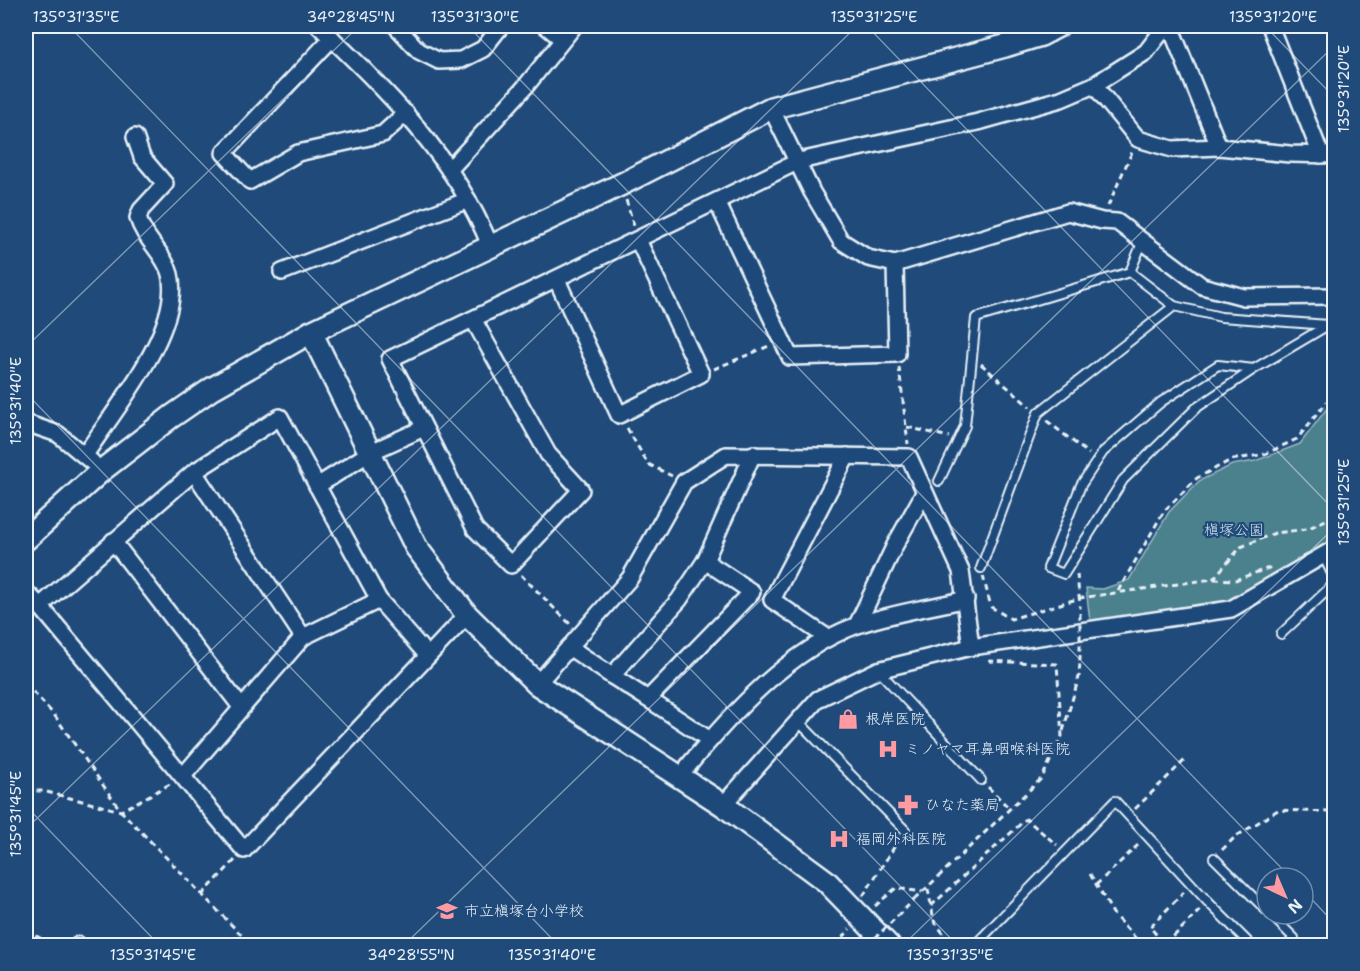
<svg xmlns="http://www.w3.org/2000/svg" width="1360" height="971" viewBox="0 0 1360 971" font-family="'Shantell Sans','Klee One',sans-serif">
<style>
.green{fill:#4b808d;stroke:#9ab8c2;stroke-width:1.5}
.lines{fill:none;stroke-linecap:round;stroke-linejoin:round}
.lane-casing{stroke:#e8f1f8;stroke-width:12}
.street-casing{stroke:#e8f1f8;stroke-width:20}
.secondary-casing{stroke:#e8f1f8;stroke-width:26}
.path{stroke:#e8f1f8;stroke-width:3;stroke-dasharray:6 4.5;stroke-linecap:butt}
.lane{stroke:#1f4a7a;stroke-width:8}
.street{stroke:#1f4a7a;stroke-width:15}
.secondary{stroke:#1f4a7a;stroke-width:21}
.path-bridge{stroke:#e8f1f8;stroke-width:3;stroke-dasharray:6 4.5;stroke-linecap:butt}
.ticks{fill:none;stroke:#e8f1f8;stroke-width:1.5;stroke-opacity:0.45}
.labels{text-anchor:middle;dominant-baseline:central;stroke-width:4.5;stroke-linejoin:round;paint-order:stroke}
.park-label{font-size:15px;fill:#d0e0e8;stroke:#1f4a7a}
.poi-label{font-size:15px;fill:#e8f1f8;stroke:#1f4a7a;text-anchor:start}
.neatline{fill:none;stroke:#e8f1f8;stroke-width:2}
.ticks-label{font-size:15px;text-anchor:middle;fill:#e8f1f8}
</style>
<rect width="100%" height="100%" fill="#1f4a7a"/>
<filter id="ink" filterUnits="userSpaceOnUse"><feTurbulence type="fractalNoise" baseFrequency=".0167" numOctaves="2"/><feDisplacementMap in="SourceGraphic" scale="12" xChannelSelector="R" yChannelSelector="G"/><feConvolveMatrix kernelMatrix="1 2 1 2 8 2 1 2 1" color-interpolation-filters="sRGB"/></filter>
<g filter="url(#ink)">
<path class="green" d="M1334 399V540C1304 561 1253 595 1218 604 1176 614 1133 618 1090 621L1086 588 1103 589 1129 580 1169 512 1199 481 1232 465 1255 461 1300 444Z"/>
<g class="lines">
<g class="lane-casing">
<g id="lane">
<polyline points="1174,306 1221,317 1328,325 1254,369 1218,365 1161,402 1103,452 1081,485 1048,568 1064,574 1123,480 1196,408 1254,369"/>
<polyline points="1334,323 1328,325 1334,338"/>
<polyline points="939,481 965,426 976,318 1130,272 1142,243"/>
<polyline points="1323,555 1334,578"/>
<polyline points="981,568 1038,413 1174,306 1130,272"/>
<polyline points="1281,634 1334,584"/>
<polyline points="878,670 981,780"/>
<polyline points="797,720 905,830"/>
<polyline points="1214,858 1267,911"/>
<polyline points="1270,914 1294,938 1287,946"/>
<polyline points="974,946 1115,801 1208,902 1252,946"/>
</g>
</g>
<g class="street-casing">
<g id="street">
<path d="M319 26C389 93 452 154 490 245"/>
<polyline points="396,26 419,51 439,61 461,60 483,49 501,26"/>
<polyline points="546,26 562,39"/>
<polyline points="1170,26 1219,147"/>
<polyline points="1270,26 1321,155"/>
<polyline points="332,38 224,153 250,181 298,153 383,134 406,113"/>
<polyline points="1094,85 1138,139 1172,149 1219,147 1290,154 1334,155"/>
<polyline points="771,108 812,192 841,241 868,258 895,264 1068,212 1102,221 1117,222 1202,286 1244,297 1334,296"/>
<polyline points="449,170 525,87 574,26"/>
<polyline points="717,202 790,357 897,354 895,264"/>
<polyline points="282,272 468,200"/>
<polyline points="557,280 619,415 701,374 638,240"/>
<polyline points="473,319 548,454 581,490 511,565 475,529 390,359 799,161 978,122 1061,99 1094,85 1146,52 1166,26"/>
<polyline points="26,423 58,434 92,462"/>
<path d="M85 455C114 410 183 329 170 274 165 254 144 239 138 218L141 210 165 184 142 157 135 137"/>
<polyline points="194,472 303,637"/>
<polyline points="317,486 371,452 424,428"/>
<polyline points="113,541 241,707"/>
<polyline points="705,561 753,454"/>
<polyline points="26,592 40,606 194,472 280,417 379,600 428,656"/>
<polyline points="40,606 244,850 467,615"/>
<polyline points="857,625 895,545 924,493"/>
<polyline points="828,638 772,600 847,456"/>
<polyline points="569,647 612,676 679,600 705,561 752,592 648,699 710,740"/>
<polyline points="612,676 648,699"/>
<polyline points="537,684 630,578 684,482 726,455 909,457 961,571 971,647"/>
<path d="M688 766C733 712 788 651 855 626 890 613 930 608 966 599"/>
<polyline points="183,776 303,637 379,600"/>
<polyline points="723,805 818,699 878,670 971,647 1231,609 1334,549"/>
<polyline points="78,945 78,946"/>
</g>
</g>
<g class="secondary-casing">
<g id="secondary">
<polyline points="311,332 416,547 467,615 537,684 723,805 826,881 889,946"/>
<polyline points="26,539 101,471 171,417 213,388 311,332 622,184 771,108 1005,46 1041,35 1058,26"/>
</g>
</g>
<g class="path">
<polyline points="626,200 634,226"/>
<polyline points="1108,206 1132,152"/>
<polyline points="981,364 1030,407"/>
<polyline points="899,367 908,444"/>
<polyline points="714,369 769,346"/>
<polyline points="1047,421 1089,454"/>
<polyline points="907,427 949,437"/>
<polyline points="627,428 648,464 672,476"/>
<polyline points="1077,574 1080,606"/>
<polyline points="521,575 571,625"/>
<polyline points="983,576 991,607 1011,619 1080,598 1213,579 1235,580 1272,567"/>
<polyline points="1213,579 1241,547 1275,533 1307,529 1334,516"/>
<polyline points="1118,591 1164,511 1197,478 1231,460 1265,454 1297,439 1334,393"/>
<polyline points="26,684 55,716 121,811 252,946"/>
<polyline points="1063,731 1079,677 1080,661"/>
<polyline points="988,787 1010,809"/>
<polyline points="26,791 43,791 121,811 170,784"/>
<polyline points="1135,809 1187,758"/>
<polyline points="1222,850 1235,837 1278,810 1330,812 1334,808"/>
<polyline points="1090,874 1114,915 1140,943"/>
<polyline points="1096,885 1138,845"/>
<polyline points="928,889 934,921 953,946"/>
<polyline points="1184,892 1150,927 1165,945 1200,910"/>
<polyline points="202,895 236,859"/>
<polyline points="863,896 900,838"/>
<polyline points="915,899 1042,778 1062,736 1057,664 989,661"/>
<polyline points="875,906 896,888 922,892"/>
<polyline points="931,906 1026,819 1057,845"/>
<polyline points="26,931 56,946"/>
<polyline points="836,946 850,929"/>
</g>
<use href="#lane" class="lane"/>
<use href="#street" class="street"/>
<use href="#secondary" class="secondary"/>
<g class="path-bridge">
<polyline points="1080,661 1080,606"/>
<polyline points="867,946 915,899"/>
</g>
</g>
</g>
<path class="ticks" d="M69 26 958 946M468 26 1291 878M867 26 1334 510M1265 26 1334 97M26 347 359 26M26 393 559 946M26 806 160 946M26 829 857 26M1303 890 1334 923M403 946 1334 46M902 946 1334 528"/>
<defs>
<g id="shop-bare" transform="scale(1.62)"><path d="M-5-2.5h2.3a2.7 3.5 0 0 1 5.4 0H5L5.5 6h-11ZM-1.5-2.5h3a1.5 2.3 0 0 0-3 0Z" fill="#ff9aa2" stroke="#1f4a7a" stroke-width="2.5" paint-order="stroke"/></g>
<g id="hospital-bare" transform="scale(1.62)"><path d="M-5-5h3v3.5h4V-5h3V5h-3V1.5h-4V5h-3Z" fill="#ff9aa2" stroke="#1f4a7a" stroke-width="2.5" paint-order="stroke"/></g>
<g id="pharmacy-bare" transform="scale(1.62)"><path d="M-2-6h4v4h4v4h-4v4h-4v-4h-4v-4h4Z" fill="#ff9aa2" stroke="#1f4a7a" stroke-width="2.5" paint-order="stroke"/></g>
<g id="school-bare" transform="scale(1.62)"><path d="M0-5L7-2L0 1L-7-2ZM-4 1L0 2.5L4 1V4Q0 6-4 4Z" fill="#ff9aa2" stroke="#1f4a7a" stroke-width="2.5" paint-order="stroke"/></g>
</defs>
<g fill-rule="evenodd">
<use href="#shop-bare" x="848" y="719"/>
<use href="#hospital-bare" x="888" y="749"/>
<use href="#pharmacy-bare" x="908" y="805"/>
<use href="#hospital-bare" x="839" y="839"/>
<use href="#school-bare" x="447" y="911"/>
</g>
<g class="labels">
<g class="park-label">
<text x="1234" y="530">槇塚公園</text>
</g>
<g class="poi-label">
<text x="865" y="719">根岸医院</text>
<text x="905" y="749">ミノヤマ耳鼻咽喉科医院</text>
<text x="925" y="805">ひなた薬局</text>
<text x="856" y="839">福岡外科医院</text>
<text x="464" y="911">市立槇塚台小学校</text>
</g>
</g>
<rect width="1360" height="971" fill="none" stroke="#1f4a7a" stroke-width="66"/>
<g transform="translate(1285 896) rotate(136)"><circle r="28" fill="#1f4a7a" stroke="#6f8dac" stroke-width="1.5"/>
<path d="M0-4.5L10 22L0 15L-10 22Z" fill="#ff9aa2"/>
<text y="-9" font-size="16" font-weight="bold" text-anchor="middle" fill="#e8f1f8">N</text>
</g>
<rect x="33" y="33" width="1294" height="905" class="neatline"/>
<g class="ticks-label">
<text x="76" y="22">135°31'35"E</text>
<text x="351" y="22">34°28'45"N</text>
<text x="475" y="22">135°31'30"E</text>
<text x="874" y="22">135°31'25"E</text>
<text x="1273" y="22">135°31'20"E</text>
<text transform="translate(1344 89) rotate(-90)" y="5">135°31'20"E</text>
<text transform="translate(16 401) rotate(-90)" y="5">135°31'40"E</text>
<text transform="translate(1344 502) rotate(-90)" y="5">135°31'25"E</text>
<text transform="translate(16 814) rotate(-90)" y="5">135°31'45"E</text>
<text x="153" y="960">135°31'45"E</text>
<text x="411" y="960">34°28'55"N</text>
<text x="552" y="960">135°31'40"E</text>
<text x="950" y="960">135°31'35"E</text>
</g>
</svg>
